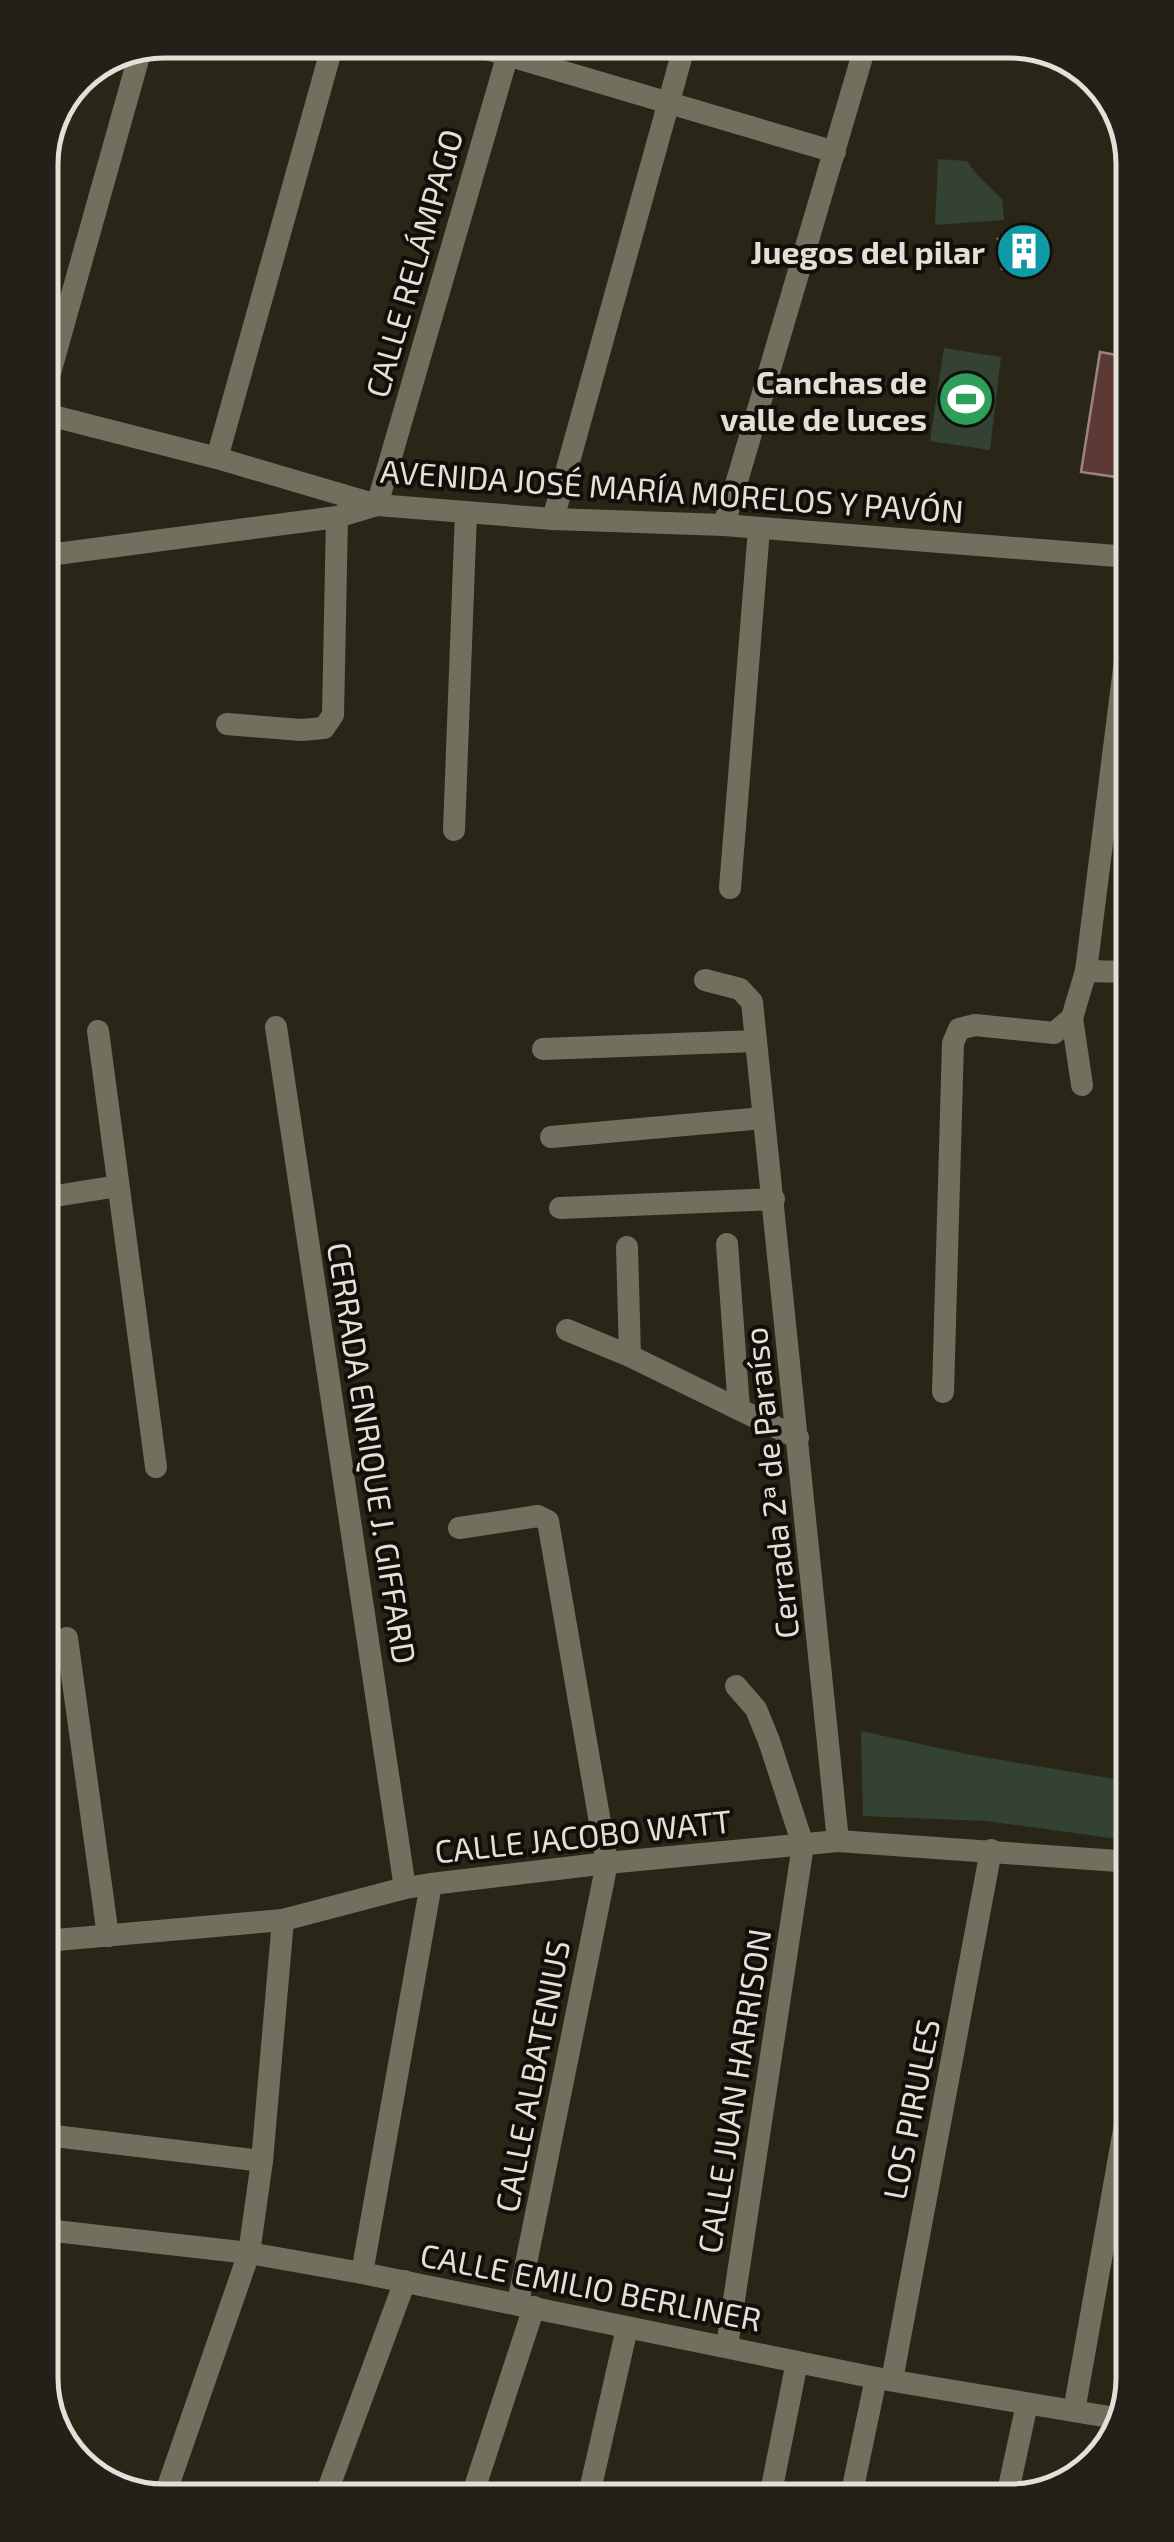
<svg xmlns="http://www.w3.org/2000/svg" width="1174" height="2542" viewBox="0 0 1174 2542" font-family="'Exo 2',sans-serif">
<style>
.green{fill:#334232}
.building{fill:#5c3935;stroke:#998482;stroke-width:2.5}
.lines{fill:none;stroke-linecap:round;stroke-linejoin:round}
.minor{stroke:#736f5e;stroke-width:22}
.labels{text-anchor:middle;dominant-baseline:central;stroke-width:8;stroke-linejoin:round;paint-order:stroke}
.poi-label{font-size:32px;font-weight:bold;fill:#e2e0d7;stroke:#110f09;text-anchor:end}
.street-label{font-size:32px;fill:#e2e0d7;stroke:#110f09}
.rim{fill:none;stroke:#e2e0d7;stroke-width:5}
</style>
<rect width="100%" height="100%" fill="#2a2617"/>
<g class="green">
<polygon points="938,159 967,161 977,175 1002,199 1004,220 935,225"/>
<polygon points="944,348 1001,357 990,450 930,441"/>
<polygon points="861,1731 966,1754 1132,1782 1132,1841 986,1821 863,1816"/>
</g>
<g class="building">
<polygon points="1048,238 1048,264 1002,269 998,239"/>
<polygon points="1100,352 1128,357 1128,444 1125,467 1118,466 1116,477 1081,472"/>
</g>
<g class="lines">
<g class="minor">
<polyline points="456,40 835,152"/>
<polyline points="41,405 141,49"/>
<polyline points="41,413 217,458 377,505 553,519 724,525 1129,557"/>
<polyline points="217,458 334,40"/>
<polyline points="377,505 512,40"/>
<polyline points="553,519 686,40"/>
<polyline points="724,525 867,40"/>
<polyline points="41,556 337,517 377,505"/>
<polyline points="227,724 301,730 324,728 333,715 337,517"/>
<polyline points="454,830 466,512"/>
<polyline points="730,888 759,529"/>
<polyline points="1086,971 1130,972"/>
<polyline points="705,980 740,989 752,1002 838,1841"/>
<polyline points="276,1027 405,1888"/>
<polyline points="98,1031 156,1467"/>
<polyline points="543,1049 756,1041"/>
<polyline points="1082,1085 1072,1018 1086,971 1129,628"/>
<polyline points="551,1137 763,1118"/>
<polyline points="43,1198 118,1186"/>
<polyline points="560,1208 774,1199"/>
<polyline points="727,1244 739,1409"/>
<polyline points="627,1247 630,1356"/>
<polyline points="567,1330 630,1356 798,1438"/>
<polyline points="943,1392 953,1043 959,1029 975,1025 1054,1033 1072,1018"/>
<polyline points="459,1528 538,1516 548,1521 607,1863 518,2303"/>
<polyline points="67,1638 108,1936"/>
<polyline points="45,1941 283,1920 405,1888 431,1884 607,1863 838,1841 1132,1862"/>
<polyline points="46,2135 262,2161"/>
<polyline points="46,2230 249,2253 362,2273 876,2378 1121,2419"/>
<polyline points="362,2273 431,1884"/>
<polyline points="727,2346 803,1845 769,1741 756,1709 736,1686"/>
<polyline points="892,2380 991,1850"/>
<polyline points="1074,2411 1133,2079"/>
<polyline points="167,2489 203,2501"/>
<polyline points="1007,2496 1027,2404"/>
<polyline points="770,2497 797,2362"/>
<polyline points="851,2497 876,2378"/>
<polyline points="471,2499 534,2307"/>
<polyline points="588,2499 627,2328"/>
<polyline points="324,2500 405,2281"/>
<polyline points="157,2502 167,2489 249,2253 262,2161 283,1920"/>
</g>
</g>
<defs>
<g id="building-disc" transform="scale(2.875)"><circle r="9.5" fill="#0f9aa8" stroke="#110f09"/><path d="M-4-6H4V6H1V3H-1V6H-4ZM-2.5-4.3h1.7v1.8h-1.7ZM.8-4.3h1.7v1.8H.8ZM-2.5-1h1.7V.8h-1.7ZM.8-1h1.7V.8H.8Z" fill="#fff"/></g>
<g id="stadium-disc" transform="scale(2.875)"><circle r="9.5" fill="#2e9e5b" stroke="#110f09"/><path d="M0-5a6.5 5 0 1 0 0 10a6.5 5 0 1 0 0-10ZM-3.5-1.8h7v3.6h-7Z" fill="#fff"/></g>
</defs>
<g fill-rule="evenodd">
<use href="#building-disc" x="1024" y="251"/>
<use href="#stadium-disc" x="966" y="399"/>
</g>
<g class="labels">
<g class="poi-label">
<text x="985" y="251">Juegos del pilar</text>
<text x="927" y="381">Canchas de<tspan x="927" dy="37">valle de luces</tspan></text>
</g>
<g class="street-label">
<text transform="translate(413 263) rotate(-74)">CALLE RELÁMPAGO</text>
<text transform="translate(672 490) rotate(4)">AVENIDA JOSÉ MARÍA MORELOS Y PAVÓN</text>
<text transform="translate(373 1453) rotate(81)">CERRADA ENRIQUE J. GIFFARD</text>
<text transform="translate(770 1483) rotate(-96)">Cerrada 2ª de Paraíso</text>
<text transform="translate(583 1835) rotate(-6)">CALLE JACOBO WATT</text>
<text transform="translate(531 2076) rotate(-79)">CALLE ALBATENIUS</text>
<text transform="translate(733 2091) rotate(-81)">CALLE JUAN HARRISON</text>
<text transform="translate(910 2109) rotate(-79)">LOS PIRULES</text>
<text transform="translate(591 2286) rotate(11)">CALLE EMILIO BERLINER</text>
</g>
</g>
<path d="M0 0H1174V2542H0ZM164 58H1010A106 106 0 0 1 1116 164V2378A106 106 0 0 1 1010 2484H164A106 106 0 0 1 58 2378V164A106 106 0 0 1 164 58Z" fill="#222019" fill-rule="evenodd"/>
<path class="rim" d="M164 58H1010A106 106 0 0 1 1116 164V2378A106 106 0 0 1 1010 2484H164A106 106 0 0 1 58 2378V164A106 106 0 0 1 164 58Z"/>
</svg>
